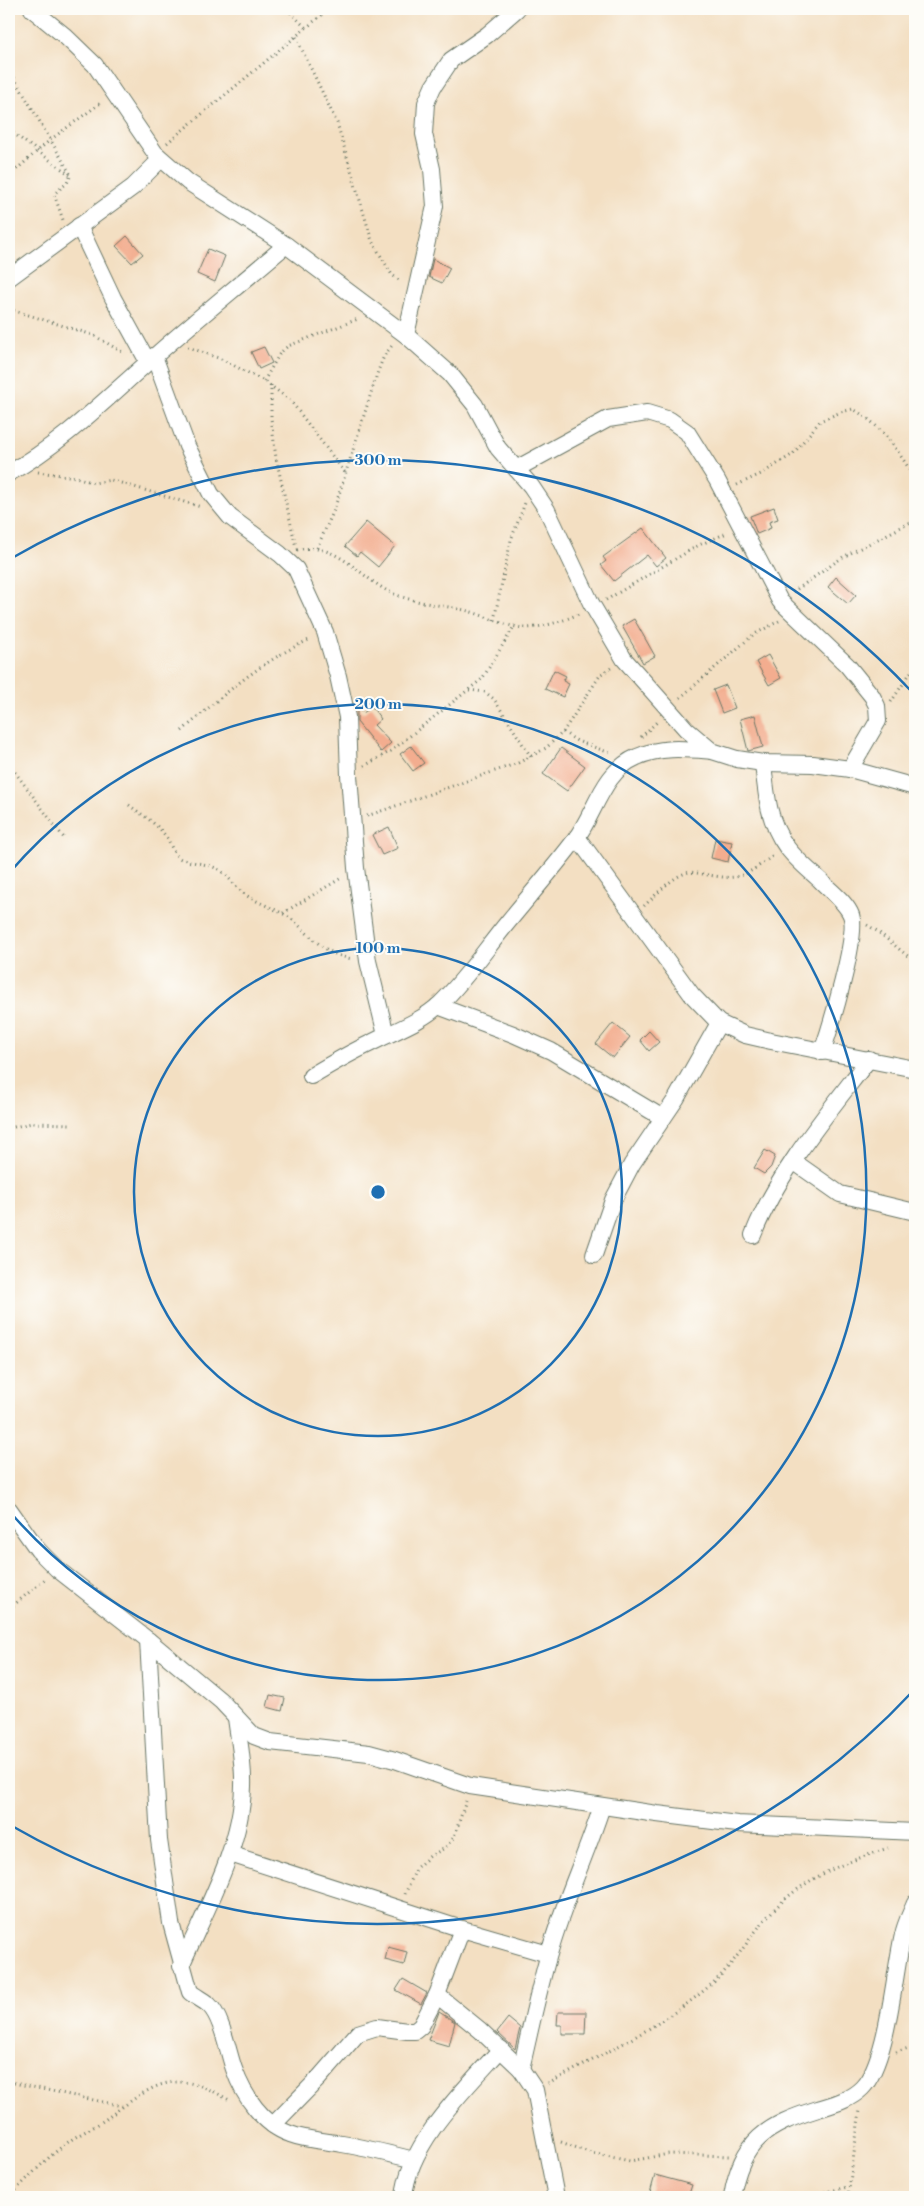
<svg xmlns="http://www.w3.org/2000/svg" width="924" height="2206" viewBox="0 0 924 2206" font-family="'Libre Bodoni',serif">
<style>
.building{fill:#f3ad8f}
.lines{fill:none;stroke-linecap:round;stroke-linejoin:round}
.minor-casing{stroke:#697666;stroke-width:18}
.path{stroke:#697666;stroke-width:3;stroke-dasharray:1 4;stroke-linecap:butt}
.minor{stroke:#fff;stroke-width:16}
.ring{fill:none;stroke:#1f6fb2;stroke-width:2.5}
.centre{fill:#1f6fb2;stroke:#fdfcf7;stroke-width:2.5}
.ring-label{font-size:15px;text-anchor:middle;font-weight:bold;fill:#1f6fb2;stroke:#fdfcf7;stroke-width:4;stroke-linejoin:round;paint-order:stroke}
</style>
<rect width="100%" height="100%" fill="#fdfcf7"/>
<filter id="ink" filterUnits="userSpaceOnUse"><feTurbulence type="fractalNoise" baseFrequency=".02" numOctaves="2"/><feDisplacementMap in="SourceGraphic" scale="10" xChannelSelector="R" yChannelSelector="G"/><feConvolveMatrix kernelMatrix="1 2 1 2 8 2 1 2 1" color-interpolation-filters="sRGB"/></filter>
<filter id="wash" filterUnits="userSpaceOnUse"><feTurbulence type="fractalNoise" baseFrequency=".0096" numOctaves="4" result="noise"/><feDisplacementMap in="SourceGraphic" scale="20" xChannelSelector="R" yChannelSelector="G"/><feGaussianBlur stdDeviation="1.12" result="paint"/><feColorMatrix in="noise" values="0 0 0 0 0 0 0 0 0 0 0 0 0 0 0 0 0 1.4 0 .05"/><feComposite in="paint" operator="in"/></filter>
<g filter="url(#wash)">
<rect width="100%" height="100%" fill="#f3dfc2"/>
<g id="blocks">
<g class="building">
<polygon points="127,236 143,254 132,263 116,246"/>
<polygon points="208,249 225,256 215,282 197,274"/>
<polygon points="433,259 450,268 442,283 429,277"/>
<polygon points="264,347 272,363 259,369 251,352"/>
<polygon points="774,507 778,519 769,522 771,528 757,534 750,516"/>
<polygon points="366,522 395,546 378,567 360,552 357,556 345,546"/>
<polygon points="643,528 666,558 656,566 647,555 614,581 601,565 606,561 603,557"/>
<polygon points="836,577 856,595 848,604 828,587"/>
<polygon points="634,619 655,656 643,663 622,626"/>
<polygon points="768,655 781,678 769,685 756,662"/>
<polygon points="554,670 566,676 563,681 569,684 563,697 545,689"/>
<polygon points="726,685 735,708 722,713 713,690"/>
<polygon points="357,706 363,713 372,707 381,719 374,725 391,743 381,752 357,722"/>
<polygon points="755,715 763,747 748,751 740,719"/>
<polygon points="411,746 424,763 413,771 400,754"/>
<polygon points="561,748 585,766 567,791 543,774"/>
<polygon points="389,827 398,848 382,855 372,835"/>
<polygon points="715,839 732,842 728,862 711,858"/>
<polygon points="613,1023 630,1037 613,1058 596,1044"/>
<polygon points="649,1031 659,1042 649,1051 640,1040"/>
<polygon points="765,1150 775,1156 771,1167 764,1174 754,1168"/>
<polygon points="270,1695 285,1698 282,1711 267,1707"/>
<polygon points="388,1947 407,1952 404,1965 385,1960"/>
<polygon points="403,1979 427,1993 421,2004 396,1990"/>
<polygon points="439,2012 455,2022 449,2046 428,2040"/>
<polygon points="558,2012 586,2012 585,2034 562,2034 562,2025 557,2025"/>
<polygon points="508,2018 520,2028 515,2049 497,2032"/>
<polygon points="655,2175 692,2185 688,2197 649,2197"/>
</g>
</g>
</g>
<g filter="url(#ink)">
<use href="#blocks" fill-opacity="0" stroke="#697666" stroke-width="1"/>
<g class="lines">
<g class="minor-casing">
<g id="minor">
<polyline points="32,9 65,36 95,65 155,153 188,182 286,245 406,335 450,374 475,405 498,448 531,486 547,510 591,603 624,659 686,729 712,751 737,759 763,763 813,764 850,769 915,787"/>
<polyline points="79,226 113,298 148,362"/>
<polyline points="9,278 133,187 161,159"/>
<polyline points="406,335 435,206 432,169 424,134 426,103 433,87 451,60 487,35 517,9"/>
<polyline points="154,356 187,446 211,494 230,517 280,554 296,569 325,632 338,676 347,717 349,775 356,868 368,961 386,1035"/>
<polyline points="516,469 608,419 647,413 670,420 687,432 717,480 780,601 847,665 872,696 877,706 878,721 850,769"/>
<path d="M9 473C61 445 110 395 155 356 198 318 243 282 286 245"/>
<path d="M763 763C766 792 768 822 786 846 795 859 809 870 821 881 830 891 846 902 851 915 859 934 830 1029 822 1052"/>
<polyline points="577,837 692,995 719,1023 745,1035 771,1041 915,1069"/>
<polyline points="438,1006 513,1034 551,1051 663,1118"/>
<path d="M311 1076C331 1064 350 1053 371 1043 394 1031 421 1022 440 1004 466 979 485 950 508 922 530 895 553 869 575 840 596 812 602 772 637 757 660 746 687 749 712 751"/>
<polyline points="793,1161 840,1194 915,1212"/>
<path d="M753 1235C779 1170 827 1114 869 1059"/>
<polyline points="594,1255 613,1200 632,1164 676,1099 719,1023"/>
<polyline points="9,1509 38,1550 57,1569 148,1640 221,1701 254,1736 270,1742 369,1753 395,1760 470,1786 657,1814 737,1824 915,1832"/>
<path d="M148 1640 159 1840 171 1923 190 1992C196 1997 203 2000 209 2005 222 2017 228 2052 234 2069 243 2095 263 2125 290 2134 306 2140 325 2141 342 2144 367 2148 390 2154 414 2160"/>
<polyline points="230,1854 462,1929 548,1954"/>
<path d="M181 1966C205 1911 242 1846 243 1786 244 1764 239 1741 236 1718"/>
<polyline points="437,1995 480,2030 521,2069 535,2090 556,2197"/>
<path d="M521 2069C530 2031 538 1991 549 1954 563 1903 586 1856 602 1806"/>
<polyline points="273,2125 318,2079 358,2033 377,2027 407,2031 415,2031 421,2026 437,1995 462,1929"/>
<path d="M404 2197C408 2143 466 2088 501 2049"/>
<path d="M732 2197C741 2140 767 2125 818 2109 834 2104 850 2100 862 2088 888 2062 894 1972 903 1935 905 1924 911 1913 915 1903"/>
</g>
</g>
<g class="path">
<polyline points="287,9 306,28"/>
<polyline points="296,37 337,123 372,241 392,275 402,282"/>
<polyline points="9,69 71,175 67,183 54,194 63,220"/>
<polyline points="9,130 70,175"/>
<polyline points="167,143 329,9"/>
<polyline points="9,176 50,140 102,102"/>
<polyline points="9,309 93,335 124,353"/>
<polyline points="188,347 221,359 264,381 290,400 346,474"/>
<polyline points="264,381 280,353 288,346 358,319"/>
<polyline points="271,385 271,418 276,458 296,547"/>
<polyline points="38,472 76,477 94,483 111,480 201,507"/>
<path d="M737 485 763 473 793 454 820 421 841 412 853 409C882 425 898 451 915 478"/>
<polyline points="317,548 334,510 378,371 384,356 394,343"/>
<path d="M297 550C338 540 361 580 394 594 416 603 441 605 464 610 483 614 507 628 526 628 545 627 563 621 581 613"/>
<polyline points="793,592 843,557 915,520"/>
<polyline points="606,600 699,545 727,533"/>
<polyline points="494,620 511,540 525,503"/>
<polyline points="469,690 485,692 494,699 531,757"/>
<polyline points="680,698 753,635 779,621"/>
<polyline points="891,702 915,666"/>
<path d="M182 731C223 695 261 661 311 639"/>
<polyline points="563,732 577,741 613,754"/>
<polyline points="641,737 658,721"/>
<polyline points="9,764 64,838"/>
<polyline points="364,766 391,751 482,679 515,625"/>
<path d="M129 805C142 815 158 824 167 838 171 844 172 852 178 857 186 864 206 861 221 871 231 879 237 890 249 897 263 905 279 910 293 920 312 937 325 955 353 959"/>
<polyline points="367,816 518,763 546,748 563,732 601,674 611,668"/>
<path d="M644 906C657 894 673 875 690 872 736 879 735 884 774 855"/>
<polyline points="283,913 343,877"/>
<polyline points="867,925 877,931 915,962"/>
<polyline points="9,1128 32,1123 70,1124"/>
<polyline points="9,1609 45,1579"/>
<polyline points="405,1894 417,1867 430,1856 445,1848 454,1837 466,1801"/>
<polyline points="896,2052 915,2046"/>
<polyline points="9,2082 122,2106"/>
<path d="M548 2084C602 2054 659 2028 707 1988 732 1968 747 1940 768 1916 802 1878 841 1864 888 1848"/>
<polyline points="561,2142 591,2153 630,2161 669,2154 729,2156"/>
<path d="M9 2197C29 2177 50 2154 74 2138 85 2131 97 2126 107 2118 128 2104 154 2080 181 2082 200 2083 215 2092 231 2101"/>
<polyline points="532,2197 542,2197"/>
<polyline points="785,2197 812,2195 848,2187"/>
<polyline points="848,2197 860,2110"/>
</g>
<use href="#minor" class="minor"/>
</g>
</g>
<g class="ring">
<circle cx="378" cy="1192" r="244"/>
<path d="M10 872A488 488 0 1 1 10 1512"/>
<path d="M913 1691A732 732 0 0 1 12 1826M12 558A732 732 0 0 1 913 693"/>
</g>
<circle cx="378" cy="1192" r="8" class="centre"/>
<g class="ring-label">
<text x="378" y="465">300 m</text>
<text x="378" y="709">200 m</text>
<text x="378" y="953">100 m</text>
</g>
<rect width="924" height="2206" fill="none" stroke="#fdfcf7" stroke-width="30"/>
</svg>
